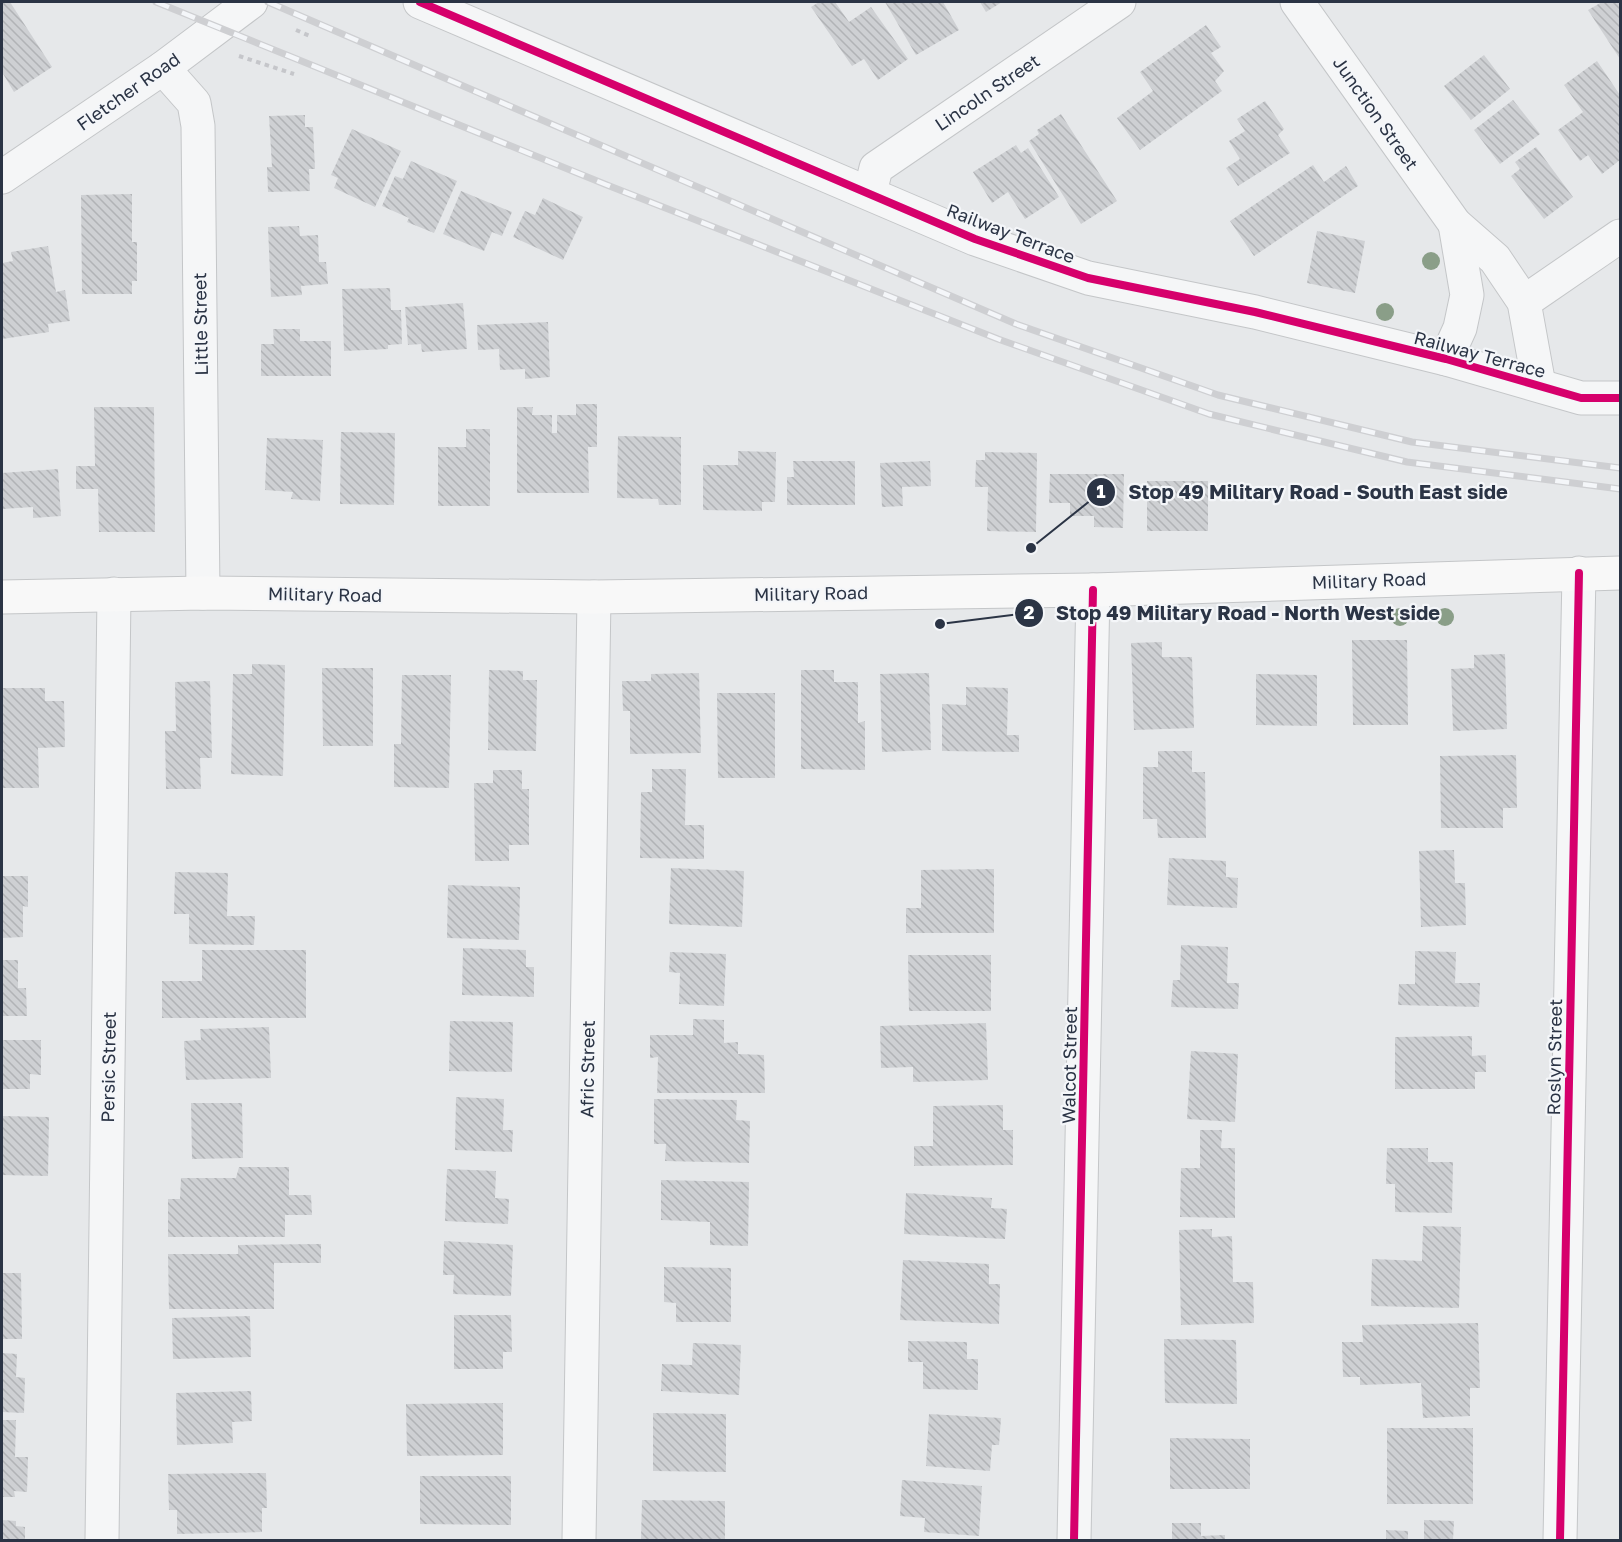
<svg xmlns="http://www.w3.org/2000/svg" width="1622" height="1542" viewBox="0 0 1622 1542" font-family="'Golos Text',sans-serif">
<style>
.building{fill:url(#building-back-hatch)}
.lines{fill:none;stroke-linecap:round;stroke-linejoin:round}
.minor-casing{stroke:#c4c6c8;stroke-width:35}
.tertiary-casing{stroke:#c4c6c8;stroke-width:35}
.secondary-casing{stroke:#c4c6c8;stroke-width:35}
.path{stroke:#c5c6ca;stroke-width:4;stroke-dasharray:4.5 4.5;stroke-linecap:butt}
.minor{stroke:#f5f6f7;stroke-width:33}
.tertiary{stroke:#f5f6f7;stroke-width:33}
.secondary{stroke:#f8f8f8;stroke-width:33}
.rail-casing{stroke:#cecfd2;stroke-width:7}
.rail{stroke:#f4f6f9;stroke-width:4.5;stroke-dasharray:14;stroke-linecap:butt}
.cycleway-casing{stroke:#f4f6f9;stroke-width:11}
.cycleway{stroke:#d6006c;stroke-width:8}
.tree{fill:#8a9e88}
.labels{text-anchor:middle;dominant-baseline:central;stroke-width:4.5;stroke-linejoin:round;paint-order:stroke}
.street-label{font-size:18px;fill:#2b3445;stroke:#f4f6f9}
.leader{fill:none;stroke:#2b3445;stroke-width:2}
.callout-dot{fill:#2b3445;stroke:#f4f6f9;stroke-width:2}
.mark-label{font-size:18px;text-anchor:middle;font-weight:bold;fill:#fff}
.callout-label{font-size:20px;text-anchor:middle;font-weight:bold;fill:#2b3445;stroke:#f4f6f9;stroke-width:4.5;stroke-linejoin:round;paint-order:stroke}
</style>
<defs>
<pattern id="building-back-hatch" width="6" height="6" patternUnits="userSpaceOnUse" patternTransform="scale(1.5)"><rect width="6" height="6" fill="#ced0d3"/><path d="M-1 5l2 2M0 0l6 6M5-1l2 2" fill="none" stroke="#b1b3b6"/></pattern>
</defs>
<rect width="100%" height="100%" fill="#e6e8ea"/>
<g class="building">
<polygon points="2,2 10,2 52,67 14,92 2,72"/>
<polygon points="819,2 835,2 849,22 871,7 908,59 878,80 864,59 852,66 811,7"/>
<polygon points="885,2 943,2 959,30 916,55"/>
<polygon points="980,2 1002,2 986,12"/>
<polygon points="1602,2 1620,2 1620,59 1588,10"/>
<polygon points="1206,25 1221,47 1211,53 1224,71 1215,81 1222,91 1140,150 1117,118 1153,91 1140,72"/>
<polygon points="1484,55 1510,89 1471,120 1444,86"/>
<polygon points="1597,61 1620,95 1620,160 1602,174 1588,155 1580,161 1558,130 1583,112 1564,85"/>
<polygon points="1513,100 1540,134 1500,164 1474,130"/>
<polygon points="1265,101 1284,129 1278,135 1290,153 1238,186 1226,168 1240,159 1229,141 1245,131 1237,119"/>
<polygon points="1061,114 1117,201 1081,224 1029,141 1039,134 1037,130"/>
<polygon points="305,115 305,127 313,127 315,169 309,169 310,191 268,192 267,167 272,167 269,116"/>
<polygon points="352,129 401,151 375,207 334,188 338,178 331,175"/>
<polygon points="1016,145 1021,153 1028,148 1059,197 1025,219 1008,192 992,203 973,172"/>
<polygon points="1536,147 1573,197 1544,219 1511,176 1520,169 1515,162"/>
<polygon points="411,161 457,181 434,233 407,222 409,218 382,206 395,176 403,179"/>
<polygon points="1313,165 1324,182 1346,166 1358,186 1254,256 1230,221"/>
<polygon points="461,191 512,212 502,236 492,232 484,251 443,234"/>
<polygon points="132,194 132,242 137,242 137,281 132,281 132,294 82,294 81,195"/>
<polygon points="543,198 583,217 563,260 513,237 525,211 535,215"/>
<polygon points="299,226 300,236 318,235 319,262 326,262 328,284 301,286 302,295 271,297 268,227"/>
<polygon points="1317,231 1365,241 1355,293 1307,283"/>
<polygon points="48,246 56,292 65,290 70,321 48,324 49,332 2,339 2,263 13,261 11,252"/>
<polygon points="390,288 391,310 401,310 402,344 388,345 388,349 344,351 342,289"/>
<polygon points="463,303 467,349 422,352 421,344 408,345 405,307"/>
<polygon points="548,322 550,377 525,379 525,369 500,370 499,349 478,350 477,325"/>
<polygon points="273,329 300,329 300,341 331,341 331,376 261,376 261,344 274,344"/>
<polygon points="576,404 597,404 597,447 588,447 589,493 517,493 517,407 533,407 532,415 552,415 552,433 557,433 557,415 576,415"/>
<polygon points="94,407 154,407 155,532 99,532 98,489 76,489 76,466 95,466"/>
<polygon points="466,429 490,429 490,506 438,506 438,447 466,447"/>
<polygon points="341,432 395,433 394,505 340,504"/>
<polygon points="618,436 681,437 681,505 659,505 658,499 617,498"/>
<polygon points="267,438 323,440 320,501 291,499 293,492 265,490"/>
<polygon points="738,451 776,452 775,502 762,502 762,511 703,510 703,465 738,465"/>
<polygon points="985,452 1037,453 1036,532 987,531 988,487 975,487 976,460 985,460"/>
<polygon points="793,461 855,461 855,505 787,505 787,477 794,477"/>
<polygon points="930,461 931,486 902,487 903,506 882,507 880,463"/>
<polygon points="58,469 61,516 33,518 33,507 2,509 2,473"/>
<polygon points="1050,474 1124,474 1123,528 1094,527 1094,516 1070,516 1070,503 1049,503"/>
<rect x="1147" y="481" width="61" height="50"/>
<polygon points="1352,640 1407,640 1408,725 1353,725"/>
<polygon points="1162,642 1162,657 1192,657 1194,728 1134,730 1131,643"/>
<polygon points="1505,654 1507,729 1453,731 1451,669 1474,668 1474,655"/>
<polygon points="252,664 285,665 283,776 231,774 233,674 252,674"/>
<polygon points="322,668 373,668 373,746 323,746"/>
<polygon points="489,670 523,671 523,680 537,680 536,751 488,750"/>
<polygon points="801,670 834,670 834,682 858,682 858,723 865,721 865,770 801,769"/>
<polygon points="699,673 701,753 630,754 630,711 623,711 622,681 651,681 651,674"/>
<polygon points="929,673 931,750 882,752 880,674"/>
<polygon points="1256,674 1317,675 1317,726 1256,725"/>
<polygon points="402,675 451,675 449,788 394,787 394,744 401,744"/>
<polygon points="210,681 212,758 200,758 201,789 166,789 165,731 176,731 175,682"/>
<polygon points="966,687 1008,688 1007,735 1019,735 1019,752 942,751 942,704 966,705"/>
<polygon points="2,688 45,688 45,701 64,701 65,747 38,748 39,788 2,788"/>
<polygon points="717,693 775,693 775,778 718,778"/>
<polygon points="1158,751 1192,751 1192,772 1205,772 1206,838 1158,838 1157,819 1143,819 1143,767 1158,767"/>
<polygon points="1516,755 1517,808 1503,808 1503,828 1441,828 1440,756"/>
<polygon points="652,769 686,769 685,825 704,825 704,859 640,858 641,792 652,792"/>
<polygon points="493,770 522,770 522,789 529,789 529,845 509,845 509,861 475,861 474,783 493,783"/>
<polygon points="1454,850 1455,883 1465,883 1466,925 1421,927 1419,851"/>
<polygon points="1169,858 1226,861 1226,877 1238,878 1237,908 1167,905"/>
<polygon points="671,868 744,871 742,927 669,924"/>
<polygon points="994,869 994,933 906,933 906,908 921,908 921,870"/>
<polygon points="175,872 228,873 227,916 255,916 254,945 189,944 189,914 174,914"/>
<polygon points="2,876 28,876 28,907 23,906 23,937 2,938"/>
<polygon points="448,885 520,887 519,940 447,938"/>
<polygon points="1181,945 1228,947 1227,983 1239,983 1238,1009 1171,1007 1173,980 1180,980"/>
<polygon points="463,948 526,950 526,967 534,967 534,997 462,995"/>
<polygon points="202,950 306,950 306,1018 162,1018 162,981 202,981"/>
<polygon points="1415,951 1456,952 1455,983 1480,983 1479,1007 1398,1005 1399,984 1415,984"/>
<polygon points="670,952 726,954 724,1006 679,1004 680,973 669,972"/>
<polygon points="908,955 991,955 991,1011 909,1011"/>
<polygon points="2,960 18,960 18,988 26,988 27,1016 2,1016"/>
<polygon points="693,1019 724,1020 724,1043 738,1042 738,1054 764,1055 765,1093 657,1093 658,1057 650,1058 650,1035 693,1035"/>
<polygon points="450,1021 513,1022 512,1072 449,1071"/>
<polygon points="986,1023 988,1080 913,1082 913,1067 881,1068 880,1026"/>
<polygon points="269,1027 271,1078 186,1080 184,1041 201,1040 200,1029"/>
<polygon points="1472,1036 1472,1056 1486,1055 1486,1072 1475,1072 1475,1089 1395,1089 1395,1037"/>
<polygon points="2,1040 41,1040 41,1075 30,1074 30,1089 2,1089"/>
<polygon points="1191,1051 1238,1054 1235,1122 1187,1119"/>
<polygon points="456,1097 504,1099 503,1130 513,1130 512,1152 455,1150"/>
<polygon points="654,1099 737,1100 736,1120 750,1121 749,1163 665,1161 666,1144 654,1144"/>
<polygon points="191,1103 242,1103 243,1158 192,1159"/>
<polygon points="1003,1105 1003,1130 1013,1130 1013,1165 914,1166 914,1146 933,1146 933,1106"/>
<polygon points="2,1116 49,1117 48,1176 2,1175"/>
<polygon points="1200,1130 1222,1130 1221,1148 1235,1148 1235,1218 1180,1217 1181,1168 1200,1168"/>
<polygon points="1387,1148 1428,1148 1428,1162 1453,1162 1452,1213 1395,1212 1395,1184 1386,1184"/>
<polygon points="239,1167 289,1167 289,1195 311,1195 312,1215 285,1215 285,1237 168,1237 168,1199 180,1199 181,1178 236,1178"/>
<polygon points="447,1169 496,1171 495,1198 509,1199 508,1224 445,1221"/>
<polygon points="661,1180 749,1182 748,1246 710,1245 710,1222 661,1220"/>
<polygon points="906,1193 992,1198 991,1208 1007,1209 1005,1239 904,1234"/>
<polygon points="1423,1226 1461,1227 1459,1308 1371,1306 1372,1259 1422,1261"/>
<polygon points="1212,1229 1212,1237 1232,1236 1233,1282 1253,1282 1254,1323 1181,1325 1179,1230"/>
<polygon points="444,1241 513,1245 511,1296 453,1294 454,1275 443,1275"/>
<polygon points="321,1244 321,1263 274,1263 274,1309 169,1309 168,1254 238,1254 238,1245"/>
<polygon points="903,1260 989,1264 989,1284 1000,1284 999,1324 900,1320"/>
<polygon points="664,1267 731,1268 731,1322 676,1322 676,1303 664,1302"/>
<polygon points="2,1273 21,1273 22,1339 2,1339"/>
<polygon points="454,1315 511,1315 512,1352 503,1352 503,1369 454,1369"/>
<polygon points="250,1316 251,1357 173,1359 172,1318"/>
<polygon points="1478,1323 1480,1388 1470,1388 1470,1416 1423,1418 1421,1383 1360,1385 1360,1377 1343,1377 1342,1342 1363,1342 1362,1325"/>
<polygon points="1164,1339 1236,1340 1237,1404 1165,1403"/>
<polygon points="908,1341 967,1342 967,1359 978,1359 978,1390 923,1389 923,1362 908,1362"/>
<polygon points="693,1343 741,1345 739,1395 661,1391 662,1364 692,1365"/>
<polygon points="2,1353 17,1354 16,1377 25,1378 24,1413 2,1412"/>
<polygon points="251,1391 252,1421 232,1422 233,1443 177,1445 176,1393"/>
<polygon points="503,1403 503,1455 407,1456 406,1404"/>
<polygon points="653,1413 726,1414 726,1472 653,1471"/>
<polygon points="929,1414 1001,1418 999,1445 992,1445 990,1471 926,1466"/>
<polygon points="2,1420 16,1420 15,1457 28,1457 27,1492 14,1491 15,1497 2,1497"/>
<rect x="1387" y="1428" width="86" height="76"/>
<polygon points="1170,1438 1250,1439 1250,1489 1170,1489"/>
<polygon points="266,1473 267,1508 262,1508 262,1532 177,1534 177,1510 169,1510 168,1474"/>
<polygon points="420,1476 511,1476 511,1525 420,1524"/>
<polygon points="902,1480 982,1486 979,1536 924,1532 925,1518 900,1516"/>
<polygon points="642,1500 725,1501 725,1540 641,1540"/>
<polygon points="2,1520 16,1521 16,1526 25,1527 25,1540 2,1540"/>
<polygon points="1424,1520 1454,1521 1453,1540 1424,1540"/>
<polygon points="1172,1523 1201,1523 1201,1536 1225,1535 1225,1540 1172,1540"/>
<polygon points="1386,1530 1408,1531 1408,1540 1386,1540"/>
</g>
<g class="lines">
<g class="minor-casing">
<g id="minor">
<polyline points="420,2 975,239 1088,278 1255,312 1446,359 1581,398 1620,398"/>
<polyline points="1297,2 1455,224 1495,259 1524,302 1539,385"/>
<polyline points="163,68 194,103 198,126 203,593"/>
<polyline points="870,193 876,168 1119,2"/>
<polyline points="1524,302 1620,236"/>
<polyline points="1446,359 1460,328 1467,295 1455,224"/>
<polyline points="102,1540 114,594"/>
<polyline points="579,1540 594,597"/>
<polyline points="1074,1540 1093,590"/>
<polyline points="1560,1540 1579,573"/>
</g>
</g>
<g class="tertiary-casing">
<polyline id="tertiary" points="2,177 163,68 251,2"/>
</g>
<g class="secondary-casing">
<polyline id="secondary" points="2,597 203,593 594,597 1093,590 1620,573"/>
</g>
<g class="path">
<polyline points="296,30 310,36"/>
<polyline points="239,56 294,74"/>
</g>
<use href="#minor" class="minor"/>
<use href="#tertiary" class="tertiary"/>
<use href="#secondary" class="secondary"/>
<g class="rail-casing">
<g id="rail">
<polyline points="156,2 607,185 998,339 1209,414 1407,462 1620,489"/>
<polyline points="268,2 1016,324 1218,395 1412,442 1620,468"/>
</g>
</g>
<use href="#rail" class="rail"/>
<g class="cycleway-casing">
<g id="cycleway">
<polyline points="420,2 975,239 1088,278 1255,312 1446,359 1581,398 1620,398"/>
<polyline points="1074,1540 1093,590"/>
<polyline points="1560,1540 1579,573"/>
</g>
</g>
<use href="#cycleway" class="cycleway"/>
</g>
<g class="tree">
<circle cx="1431" cy="261" r="9"/>
<circle cx="1385" cy="312" r="9"/>
<circle cx="1400" cy="617" r="9"/>
<circle cx="1445" cy="617" r="9"/>
</g>
<g class="labels">
<g class="street-label">
<text transform="translate(128 91) rotate(-35)">Fletcher Road</text>
<text transform="translate(987 92) rotate(-34)">Lincoln Street</text>
<text transform="translate(1376 113) rotate(55)">Junction Street</text>
<text transform="translate(1011 233) rotate(21)">Railway Terrace</text>
<text transform="translate(200 324) rotate(-91)">Little Street</text>
<text transform="translate(1480 354) rotate(15)">Railway Terrace</text>
<text transform="translate(1369 580) rotate(-2)">Military Road</text>
<text transform="translate(811 593) rotate(-1)">Military Road</text>
<text transform="translate(325 594) rotate(1)">Military Road</text>
<text transform="translate(1554 1057) rotate(-89)">Roslyn Street</text>
<text transform="translate(1069 1065) rotate(-89)">Walcot Street</text>
<text transform="translate(108 1067) rotate(-89)">Persic Street</text>
<text transform="translate(587 1069) rotate(-89)">Afric Street</text>
</g>
</g>
<path class="leader" d="M1031 548L1101 492M940 624L1029 613"/>
<g class="callout-dot">
<circle cx="1031" cy="548" r="6"/>
<circle cx="940" cy="624" r="6"/>
<circle cx="1101" cy="492" r="15"/>
<circle cx="1029" cy="613" r="15"/>
</g>
<g class="mark-label">
<text x="1101" y="498">1</text>
<text x="1029" y="619">2</text>
</g>
<g class="callout-label">
<text x="1318" y="499">Stop 49 Military Road - South East side</text>
<text x="1248" y="620">Stop 49 Military Road - North West side</text>
</g>
<rect width="1622" height="1542" fill="none" stroke="#2b3445" stroke-width="6"/>
</svg>
